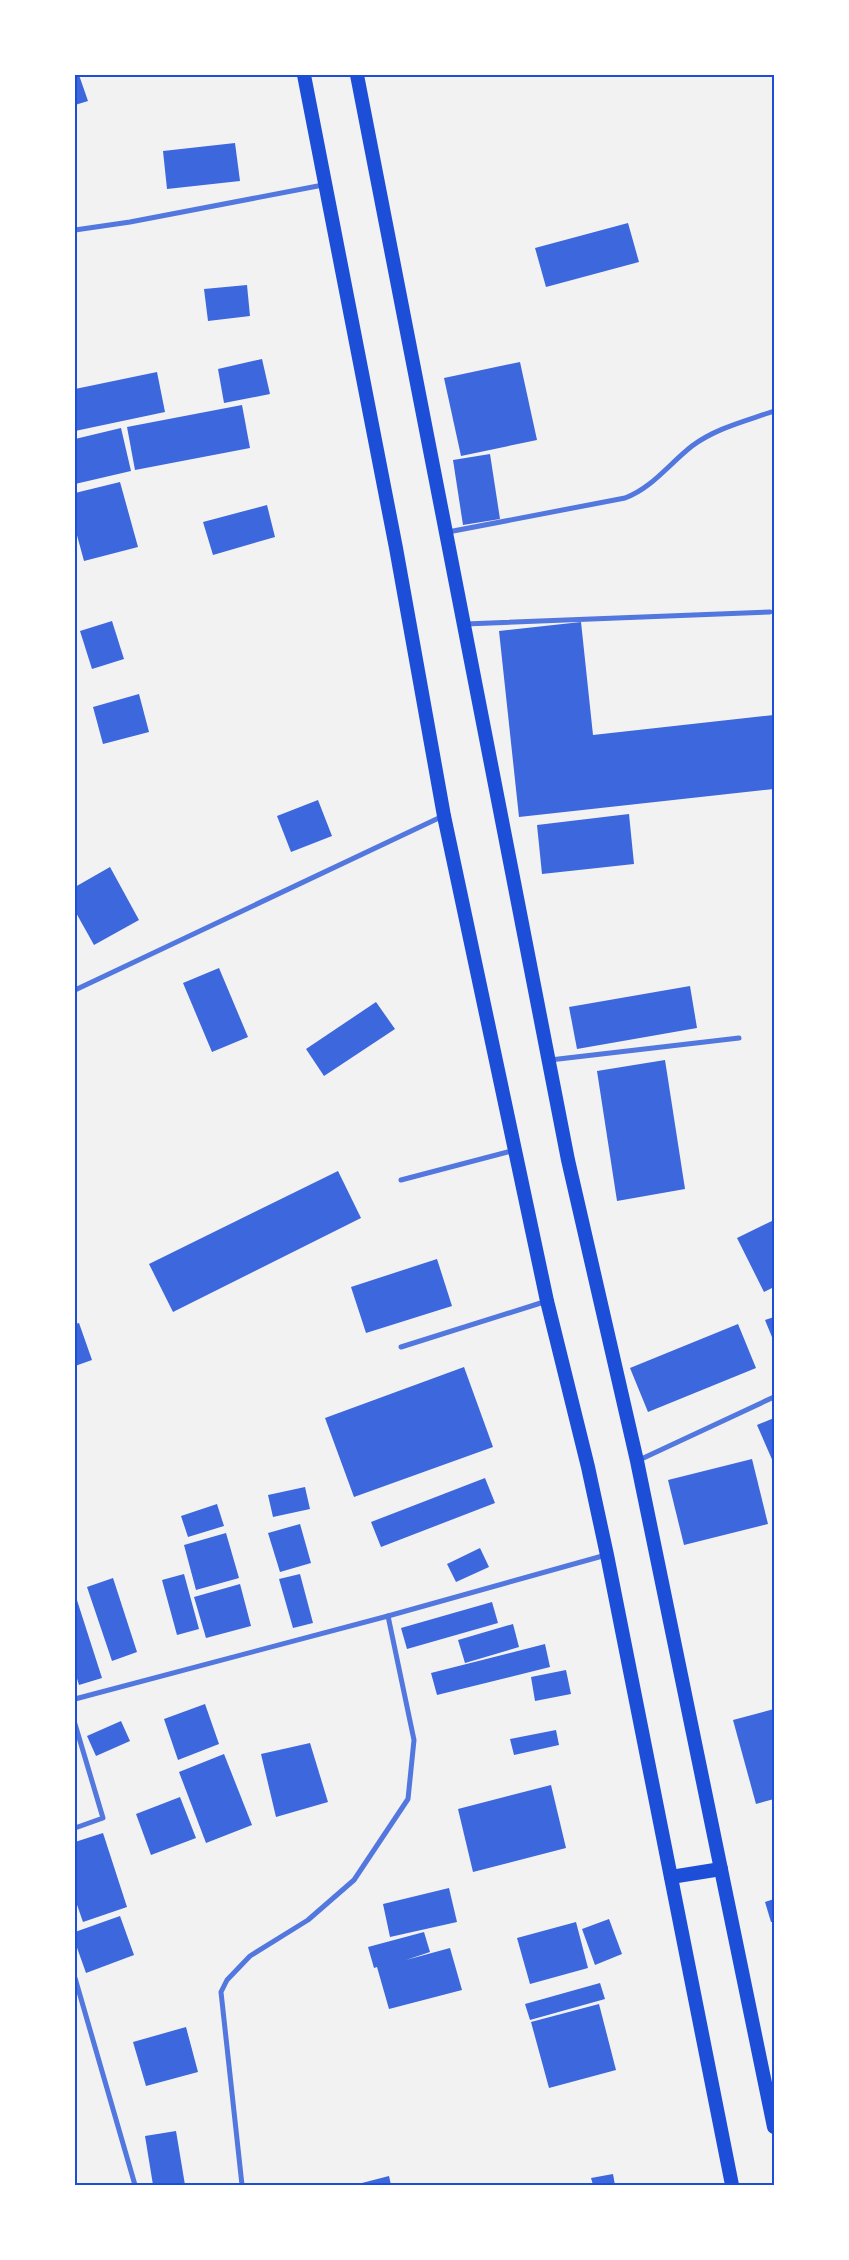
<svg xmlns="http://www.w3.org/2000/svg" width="849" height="2260" viewBox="0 0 849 2260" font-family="'Archivo Narrow',sans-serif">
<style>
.building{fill:#3d67dc}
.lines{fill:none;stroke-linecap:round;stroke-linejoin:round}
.minor{stroke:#5277de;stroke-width:5}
.trunk{stroke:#1d4ed8;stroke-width:14}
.neatline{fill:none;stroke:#1d4ed8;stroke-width:2}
</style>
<rect width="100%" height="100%" fill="#f2f2f2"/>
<g class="building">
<polygon points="75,75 79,75 88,101 75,105"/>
<polygon points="235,143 240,181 167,189 163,151"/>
<polygon points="628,223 639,262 546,287 535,248"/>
<polygon points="247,285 250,316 208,321 204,289"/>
<polygon points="262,359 270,394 224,403 218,369"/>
<polygon points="520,362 537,440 461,456 444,378"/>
<polygon points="157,372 165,412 75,431 75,389"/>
<polygon points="242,405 250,448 135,470 127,427"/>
<polygon points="121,428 131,471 75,484 75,439"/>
<polygon points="490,454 500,519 463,525 453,460"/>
<polygon points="120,482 138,547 84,561 75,528 75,493"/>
<polygon points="267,505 275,537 213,555 203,522"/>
<polygon points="112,621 124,659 92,669 80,631"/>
<polygon points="581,622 593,735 774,715 774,789 519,817 499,631"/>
<polygon points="139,694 149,732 103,744 93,707"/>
<polygon points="318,800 332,836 291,852 277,816"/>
<polygon points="629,814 634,864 542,874 537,825"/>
<polygon points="110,867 139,920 94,945 75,911 75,887"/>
<polygon points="219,968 248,1037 212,1052 183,983"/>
<polygon points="690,986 697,1028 577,1049 569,1007"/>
<polygon points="376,1002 395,1029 324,1076 306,1049"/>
<polygon points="665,1060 685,1189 617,1201 597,1071"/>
<polygon points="338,1171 361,1218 173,1312 149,1264"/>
<polygon points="774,1220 774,1287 764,1292 737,1238"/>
<polygon points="437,1259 452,1306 366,1333 351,1287"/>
<polygon points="774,1317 774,1342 765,1320"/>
<polygon points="79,1323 92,1360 75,1366 75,1324"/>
<polygon points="738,1324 756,1368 648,1412 630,1368"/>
<polygon points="464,1367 493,1447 354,1497 325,1418"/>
<polygon points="774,1418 774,1464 757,1425"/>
<polygon points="752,1459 768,1524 684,1545 668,1480"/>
<polygon points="485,1478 495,1503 381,1547 371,1522"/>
<polygon points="305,1487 310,1509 273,1517 268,1495"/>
<polygon points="217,1504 224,1526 188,1537 181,1516"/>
<polygon points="300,1524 311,1563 280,1572 268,1533"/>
<polygon points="226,1533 239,1578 196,1590 184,1545"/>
<polygon points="480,1548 489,1567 456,1582 447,1564"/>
<polygon points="184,1574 199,1629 177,1635 162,1580"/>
<polygon points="300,1574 313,1623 293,1628 279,1579"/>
<polygon points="113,1578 137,1652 112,1661 87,1587"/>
<polygon points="240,1584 251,1626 206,1638 194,1597"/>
<polygon points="75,1594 102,1678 79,1685 75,1672"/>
<polygon points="492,1602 498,1623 407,1649 401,1628"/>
<polygon points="513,1624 519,1647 465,1663 458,1640"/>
<polygon points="545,1644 550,1667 437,1695 431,1673"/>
<polygon points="566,1670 571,1694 535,1701 531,1677"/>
<polygon points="205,1704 219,1744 178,1760 164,1719"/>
<polygon points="774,1709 774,1799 756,1804 733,1720"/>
<polygon points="121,1721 130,1741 96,1756 87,1736"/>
<polygon points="556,1730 559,1745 514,1755 510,1739"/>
<polygon points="310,1743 328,1802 276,1817 261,1754"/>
<polygon points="224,1754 252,1825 206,1843 179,1772"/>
<polygon points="551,1785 566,1848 473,1872 458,1809"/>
<polygon points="180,1797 196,1838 151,1855 136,1814"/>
<polygon points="103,1833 127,1907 83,1922 75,1899 75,1842"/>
<polygon points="449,1888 457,1922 390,1937 383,1904"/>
<polygon points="774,1899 774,1922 771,1922 765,1902"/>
<polygon points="120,1916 134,1955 86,1973 75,1942 75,1932"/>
<polygon points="609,1919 622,1954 595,1965 582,1929"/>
<polygon points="576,1922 588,1968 530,1984 517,1938"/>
<polygon points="424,1932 430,1952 406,1960 450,1948 462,1990 389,2009 377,1967 374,1968 368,1947"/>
<polygon points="600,1983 605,1999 530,2020 525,2004"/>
<polygon points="599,2004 616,2070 549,2088 531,2022"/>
<polygon points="186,2027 198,2072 146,2086 133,2042"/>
<polygon points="176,2131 185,2185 153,2185 145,2136"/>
<polygon points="613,2174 615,2185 593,2185 591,2178"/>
<polygon points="389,2176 391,2185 358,2185 358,2184"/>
</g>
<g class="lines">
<g class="minor">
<polyline points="75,230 130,222 323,185"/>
<path d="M448 532 625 498C652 488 669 464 692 446 716 428 746 421 774 411"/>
<polyline points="465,624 770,612"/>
<polyline points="75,990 443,816"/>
<polyline points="550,1060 739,1038"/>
<polyline points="401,1180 515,1150"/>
<polyline points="401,1347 547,1301"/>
<polyline points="637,1461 774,1397"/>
<polyline points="75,1699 388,1616 606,1555"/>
<polyline points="75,1724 103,1818 75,1828"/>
<polyline points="75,1978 135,2185"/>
<polyline points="242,2185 221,1992 227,1980 250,1956 308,1920 354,1880 408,1799 414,1740 388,1616"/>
</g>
<g class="trunk">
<polyline points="304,75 396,548 444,816 547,1301 588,1467 607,1555 732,2185"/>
<polyline points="357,75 568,1160 637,1461 774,2127"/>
<polyline points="671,1877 721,1869"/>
</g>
</g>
<rect width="849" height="2260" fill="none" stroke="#ffffff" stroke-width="152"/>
<rect x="76" y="76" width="697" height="2108" class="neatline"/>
</svg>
